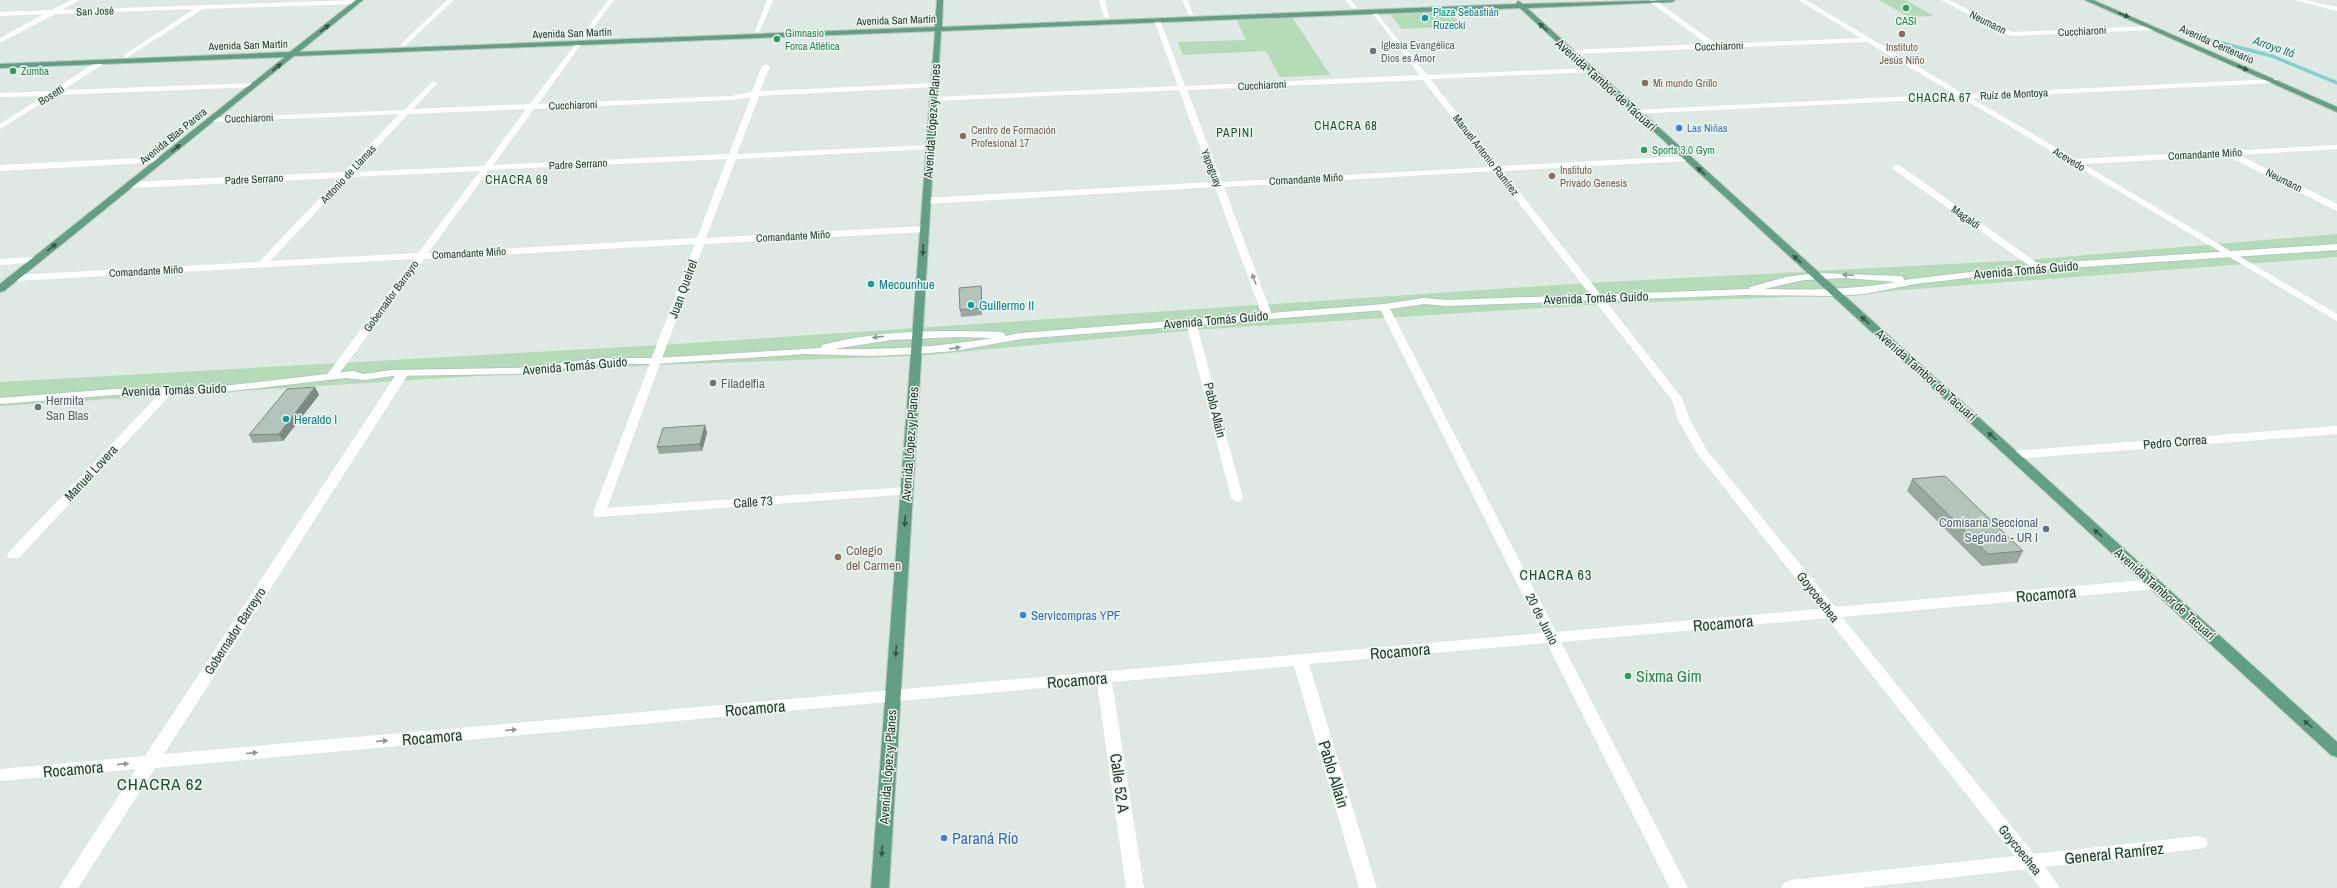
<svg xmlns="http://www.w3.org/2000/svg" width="2337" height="888" viewBox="0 0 2337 888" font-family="'Archivo Narrow',sans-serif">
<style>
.green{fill:#b5dbb9}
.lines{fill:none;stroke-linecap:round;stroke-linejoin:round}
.stream{stroke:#84d0ce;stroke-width:3.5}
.secondary-casing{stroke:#b1c9bc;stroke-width:2}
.primary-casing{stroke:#bcc4c0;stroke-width:2}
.street{fill:#fff;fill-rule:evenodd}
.secondary{fill:#fff;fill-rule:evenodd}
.primary{fill:#61a084;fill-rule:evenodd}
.wall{fill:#9aa9a0}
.shaded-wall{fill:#7d8982}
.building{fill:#b3c4ba;stroke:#7d8982}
.oneway{fill:#335847}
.oneway2{fill:#8f9c96}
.leisure-dot{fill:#2e9e5b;stroke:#eef6f0;stroke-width:1.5}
.culture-dot{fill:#0f9aa8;stroke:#eef6f0;stroke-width:1.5}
.education-dot{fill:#8d6e63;stroke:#eef6f0;stroke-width:1.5}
.worship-dot{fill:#6b7280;stroke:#eef6f0;stroke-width:1.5}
.shop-dot{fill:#3f7fe0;stroke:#eef6f0;stroke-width:1.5}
.service-dot{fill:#5c6f8a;stroke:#eef6f0;stroke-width:1.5}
.labels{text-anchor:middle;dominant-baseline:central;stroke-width:3;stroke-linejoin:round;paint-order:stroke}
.far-street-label{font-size:11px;fill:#1f392d;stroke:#eef6f0}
.far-culture-label{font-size:11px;fill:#0d838f;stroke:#eef6f0;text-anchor:start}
.far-leisure-label{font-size:11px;fill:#27864d;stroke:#eef6f0;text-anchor:start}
.far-worship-label{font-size:11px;fill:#5b616d;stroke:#eef6f0;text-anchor:start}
.far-education-label{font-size:11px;fill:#785e54;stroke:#eef6f0;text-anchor:start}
.far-shop-label{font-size:11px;fill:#366cbe;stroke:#eef6f0;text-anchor:start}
.far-water-label{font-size:12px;font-style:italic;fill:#197473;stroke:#eef6f0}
.far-neighbourhood-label{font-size:12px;letter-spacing:1px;fill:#1b4b36;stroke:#eef6f0}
.street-label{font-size:13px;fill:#1f392d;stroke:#eef6f0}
.culture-label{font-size:13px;fill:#0d838f;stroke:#eef6f0;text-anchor:start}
.worship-label{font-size:13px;fill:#5b616d;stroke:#eef6f0;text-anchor:start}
.service-label{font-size:13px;fill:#4e5e75;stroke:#eef6f0;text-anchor:end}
.education-label{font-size:13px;fill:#785e54;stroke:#eef6f0;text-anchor:start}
.shop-label{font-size:13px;fill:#366cbe;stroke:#eef6f0;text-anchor:start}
.neighbourhood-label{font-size:14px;letter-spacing:1px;fill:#1b4b36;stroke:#eef6f0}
.near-street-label{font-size:16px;fill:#1f392d;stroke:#eef6f0}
.near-leisure-label{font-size:16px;fill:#27864d;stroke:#eef6f0;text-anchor:start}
.near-shop-label{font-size:16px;fill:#366cbe;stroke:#eef6f0;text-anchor:start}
.near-neighbourhood-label{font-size:17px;letter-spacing:1px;fill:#1b4b36;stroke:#eef6f0}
</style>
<rect width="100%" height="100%" fill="#dde9e2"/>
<g class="green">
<polygon points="1878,0 1905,0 1934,16 1909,17"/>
<polygon points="1449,12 1463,26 1402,29 1390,14"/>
<polygon points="1292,17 1330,75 1280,77 1266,51 1183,55 1178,42 1246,40 1236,19"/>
<polygon points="2337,234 2337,257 1838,295 1604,304 1194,330 916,356 655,365 0,406 0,382 662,345 1587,283 2027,260"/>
</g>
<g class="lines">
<polyline class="stream" points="2202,38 2272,56 2337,83"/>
<g class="secondary-casing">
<path id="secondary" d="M2337 244V250L2037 270 1915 284 1864 294 1836 296 1745 295 1447 306 1424 304 1384 310 1021 339 954 351 916 354 872 356 805 354 656 364H601L517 374 392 376 364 380 346 378 223 392 114 395 0 404V398L114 389 223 386 353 371 364 374 392 370 517 368 601 358H656L821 348 822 345C880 330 941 330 1000 332L1004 333 1005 336 1021 333 1384 304 1424 298 1447 300 1749 289 1750 287 1786 277 1817 273 1900 276 1903 277 1904 280 2037 264ZM1845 278 1896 282C1852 290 1809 290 1764 289L1804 280ZM955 337 993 338C940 347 888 350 834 349L891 340Z"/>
</g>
<g class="primary-casing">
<g id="primary">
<polygon points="356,0 363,0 299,52 935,27 937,0 943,0 942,27 1516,4 1518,1 1523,4 1675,0 1672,2 1527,8 2337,742 2337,757 2331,755 1520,8 941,31 889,888 871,888 935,31 294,56 4,291 0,292 0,284 285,57 0,68 0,64 290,52"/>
<polygon points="2085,0 2093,0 2337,107 2337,112"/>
</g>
</g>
<g class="street">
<polygon points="71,0 79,0 62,10 358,0 361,2 358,4 203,9 126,58 124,57 124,55 194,9 55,14 0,43 0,38 44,14 0,16 0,12 52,10"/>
<polygon points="447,0 454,0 405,46 401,46 401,44"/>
<polygon points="608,0 614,0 585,39 581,39 580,38"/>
<polygon points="767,0 773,0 760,31 755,32"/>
<polygon points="1099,0 1105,0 1109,18 1104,17"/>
<polygon points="1182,0 1188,0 1193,15 1189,15"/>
<polygon points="1345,0 1351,0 1357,7 1352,8"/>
<polygon points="1650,0 1655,0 1716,44 1861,38 1798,0 1806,0 1964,94 2276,79 2277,81 2273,83 1971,98 2076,159 2337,145 2337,149 2239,155 2337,204 2337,211 2228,156 2083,164 2337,314 2337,321 1962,98 1633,114 1633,110 1636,110 1955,94 1867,42 1571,54 1568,52 1571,50 1707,44 1650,2"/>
<polygon points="1941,0 1949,0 2012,32 2153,26 2156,28 2153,30 2011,36"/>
<polygon points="2294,0 2305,0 2337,7 2337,11"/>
<path d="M1374 10 1427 75 1593 68 1594 70 1590 72 1430 79 1499 166 1689 156 1690 158 1686 161 1503 171 1682 398 1690 420 1706 449 1835 607 2155 579 2160 581 2162 584 2160 587 2155 589 1842 617 2034 854 2199 836 2205 838 2208 843 2205 848 2045 867 2060 888H2040L2026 869 1859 888H1781L1784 883 1790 880 2015 856 1827 618 1561 642 1688 888H1670L1547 643 1309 664 1377 888H1359L1294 666 1112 682 1144 888H1126L1097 683 155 768 78 888H59L136 769 0 781V769L145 756 397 373 403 370 409 373 164 754 1542 633 1379 307 1384 304 1389 307 1556 632 1820 609 1697 453 1678 420 1672 400 1494 171 1224 187 1272 315 1267 318 1262 315 1215 187 926 204 922 201 926 198 1213 182 1179 90 933 101 929 99 933 97 1178 86 1154 20 1157 18 1160 20 1185 86 1420 75 1372 13 1371 12ZM1423 80 1491 167 1222 182 1187 90Z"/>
<path d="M577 42 582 43 538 104 731 96 752 92 762 66 766 64 770 66 760 91 937 83 938 85 934 87 759 96 737 154 930 145 934 147 930 149 736 159 706 238 924 226 929 229 924 232 704 244 607 508 907 487 911 488 913 491 911 494 599 517 594 516 593 513 695 244 424 259 336 378 332 379 326 376 414 259 14 281 9 278 14 275 259 262 339 178 130 188 126 185 130 182 344 172 399 114 211 122 207 120 211 118 404 110 433 81 437 83 436 85 413 109 530 104ZM751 97 729 154 493 165 534 109 731 100ZM526 109 484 166 354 172 408 114ZM727 159 697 238 428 253 489 170ZM480 171 418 253 270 261 349 177Z"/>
<polygon points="99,60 106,62 63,90 254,83 258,85 254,87 55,95 0,129 0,124 44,96 0,97 0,93 52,91"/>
<polygon points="161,157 164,158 164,162 0,171 0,165"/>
<polygon points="1893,165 1899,165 2040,265 2040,269 2034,269 1893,169"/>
<polygon points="36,257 39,258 39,262 0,265 0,259"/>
<polygon points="1191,319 1196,322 1243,498 1241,501 1237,502 1231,498 1186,322"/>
<polygon points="168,388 174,391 172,393 19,558 9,558 7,555 9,552 164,389"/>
<polygon points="2337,426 2337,434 2013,459 2007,455 2013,451"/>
</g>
<use href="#secondary" class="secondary"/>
<use href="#primary" class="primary"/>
</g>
<g class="wall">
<polygon points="981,286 982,315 961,317 960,310"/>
<polygon points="315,387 319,395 283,441 253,443 249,435"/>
<polygon points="705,425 707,433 702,451 659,454 657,447"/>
<polygon points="1912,479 2023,551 2017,563 1982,566 1907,491"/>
</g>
<g class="shaded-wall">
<polygon points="315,387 319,395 283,441 279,434"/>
<polygon points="705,425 707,433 702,451 700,444"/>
</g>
<g class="building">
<polygon points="981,286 982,308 960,310 959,288"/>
<polygon points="315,387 279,434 249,435 287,389"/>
<polygon points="705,425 700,444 657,447 663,428"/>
<polygon points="1945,476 2023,551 1988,554 1912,479"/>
</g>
<defs><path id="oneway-solid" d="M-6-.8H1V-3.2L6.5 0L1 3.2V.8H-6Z"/></defs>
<g class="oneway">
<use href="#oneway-solid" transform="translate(2124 15) rotate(23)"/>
<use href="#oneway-solid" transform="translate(1543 27) rotate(-137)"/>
<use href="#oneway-solid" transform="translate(325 28) rotate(-39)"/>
<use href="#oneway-solid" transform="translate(277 67) rotate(-39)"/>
<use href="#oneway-solid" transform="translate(2243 68) rotate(24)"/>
<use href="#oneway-solid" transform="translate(176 148) rotate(-39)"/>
<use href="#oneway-solid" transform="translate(1701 171) rotate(-138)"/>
<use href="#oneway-solid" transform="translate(52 247) rotate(-39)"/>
<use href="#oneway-solid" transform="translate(923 250) rotate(94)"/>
<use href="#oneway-solid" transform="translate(1797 259) rotate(-138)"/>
<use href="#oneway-solid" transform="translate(1865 320) rotate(-138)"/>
<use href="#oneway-solid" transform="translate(1992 436) rotate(-138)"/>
<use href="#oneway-solid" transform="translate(905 521) rotate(94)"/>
<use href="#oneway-solid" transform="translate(2098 533) rotate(-138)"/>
<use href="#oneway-solid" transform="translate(896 651) rotate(94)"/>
<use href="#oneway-solid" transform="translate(2308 724) rotate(-138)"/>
<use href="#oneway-solid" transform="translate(882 851) rotate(94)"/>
</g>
<g class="oneway2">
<use href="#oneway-solid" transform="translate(1848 275) rotate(-177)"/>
<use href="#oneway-solid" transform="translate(1254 279) rotate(-111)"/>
<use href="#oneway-solid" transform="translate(878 337) rotate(173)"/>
<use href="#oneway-solid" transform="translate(955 348) rotate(-8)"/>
<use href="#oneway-solid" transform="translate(511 730) rotate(-5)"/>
<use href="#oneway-solid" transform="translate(382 741) rotate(-5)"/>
<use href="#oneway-solid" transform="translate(252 753) rotate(-5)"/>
<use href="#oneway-solid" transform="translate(123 764) rotate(-5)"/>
</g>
<g class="leisure-dot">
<circle cx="1906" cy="8" r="4"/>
<circle cx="777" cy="39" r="4"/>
<circle cx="13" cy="71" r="4"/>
<circle cx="1644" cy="150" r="4"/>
<circle cx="1628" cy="676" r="4"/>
</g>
<g class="culture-dot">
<circle cx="1425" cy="18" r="4"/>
<circle cx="871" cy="284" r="4"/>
<circle cx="971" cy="305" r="4"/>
<circle cx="286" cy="419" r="4"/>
</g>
<g class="education-dot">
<circle cx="1902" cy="34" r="4"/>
<circle cx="1645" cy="83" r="4"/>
<circle cx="963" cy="136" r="4"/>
<circle cx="1552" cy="176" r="4"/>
<circle cx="838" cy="557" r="4"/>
</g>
<g class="worship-dot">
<circle cx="1373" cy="51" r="4"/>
<circle cx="713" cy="383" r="4"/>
<circle cx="38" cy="407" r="4"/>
</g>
<g class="shop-dot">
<circle cx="1679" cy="128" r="4"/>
<circle cx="1023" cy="615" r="4"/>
<circle cx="944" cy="838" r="4"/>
</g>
<circle class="service-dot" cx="2046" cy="529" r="4"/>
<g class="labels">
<g class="far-street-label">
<text transform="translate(95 11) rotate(-2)">San José</text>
<text transform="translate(896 20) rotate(-2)">Avenida San Martín</text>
<text transform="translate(1988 22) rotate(27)">Neumann</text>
<text transform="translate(2082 31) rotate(-3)">Cucchiaroni</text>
<text transform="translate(572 33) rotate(-2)">Avenida San Martín</text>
<text transform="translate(2217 44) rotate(24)">Avenida Centenario</text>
<text transform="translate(248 45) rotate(-2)">Avenida San Martín</text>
<text transform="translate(1719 46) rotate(-2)">Cucchiaroni</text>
<text transform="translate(1262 85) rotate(-3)">Cucchiaroni</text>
<text transform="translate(2014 94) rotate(-3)">Ruíz de Montoya</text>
<text transform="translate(51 95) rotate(-32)">Bosetti</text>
<text transform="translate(573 105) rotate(-2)">Cucchiaroni</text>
<text transform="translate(249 118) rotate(-2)">Cucchiaroni</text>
<text transform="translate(173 136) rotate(-39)">Avenida Blas Parera</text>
<text transform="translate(2205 154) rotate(-3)">Comandante Miño</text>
<text transform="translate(1486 155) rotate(52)">Manuel Antonio Ramírez</text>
<text transform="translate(2069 159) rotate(31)">Acevedo</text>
<text transform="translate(578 164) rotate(-3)">Padre Serrano</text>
<text transform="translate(1212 168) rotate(69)">Yapeguay</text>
<text transform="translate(348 174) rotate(-47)">Antonio de Llamas</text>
<text transform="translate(254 179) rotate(-3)">Padre Serrano</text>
<text transform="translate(1306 179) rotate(-3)">Comandante Miño</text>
<text transform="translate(2284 180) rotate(27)">Neumann</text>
<text transform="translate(1966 217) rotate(35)">Magaldi</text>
<text transform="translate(793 236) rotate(-3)">Comandante Miño</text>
<text transform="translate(469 253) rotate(-3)">Comandante Miño</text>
<text transform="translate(146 271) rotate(-3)">Comandante Miño</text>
<text transform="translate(391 296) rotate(-54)">Gobernador Barreyro</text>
</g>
<g class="far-culture-label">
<text x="1433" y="12">Plaza Sebastián<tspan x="1433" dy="13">Ruzecki</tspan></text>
</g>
<g class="far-leisure-label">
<text x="1906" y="21" text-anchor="middle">CASI</text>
<text x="785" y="33">Gimnasio<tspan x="785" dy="13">Forca Atlética</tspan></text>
<text x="21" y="71">Zumba</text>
<text x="1652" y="150">Sports 3.0 Gym</text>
</g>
<g class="far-worship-label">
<text x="1381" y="45">Iglesia Evangélica<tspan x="1381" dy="13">Dios es Amor</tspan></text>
</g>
<g class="far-education-label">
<text x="1902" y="47" text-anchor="middle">Instituto<tspan x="1902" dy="13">Jesús Niño</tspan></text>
<text x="1653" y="83">Mi mundo Grillo</text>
<text x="971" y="130">Centro de Formación<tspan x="971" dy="13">Profesional 17</tspan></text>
<text x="1560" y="170">Instituto<tspan x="1560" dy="13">Privado Genesis</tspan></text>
</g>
<g class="far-shop-label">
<text x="1687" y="128">Las Niñas</text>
</g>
<g class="far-water-label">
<text transform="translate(2274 47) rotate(19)">Arroyo Itá</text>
</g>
<g class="far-neighbourhood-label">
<text x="1940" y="98">CHACRA 67</text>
<text x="1346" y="126">CHACRA 68</text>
<text x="1235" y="133">PAPINI</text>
<text x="517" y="180">CHACRA 69</text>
</g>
<g class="street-label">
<text transform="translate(1606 85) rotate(42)">Avenida Tambor de Tacuarí</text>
<text transform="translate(932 121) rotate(-86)">Avenida López y Planes</text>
<text transform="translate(2026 270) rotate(-5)">Avenida Tomás Guido</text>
<text transform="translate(683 289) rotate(-70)">Juan Queirel</text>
<text transform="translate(1596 298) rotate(-2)">Avenida Tomás Guido</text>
<text transform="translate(1216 320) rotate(-5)">Avenida Tomás Guido</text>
<text transform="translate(575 366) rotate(-5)">Avenida Tomás Guido</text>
<text transform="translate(1926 375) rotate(42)">Avenida Tambor de Tacuarí</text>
<text transform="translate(174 390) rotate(-2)">Avenida Tomás Guido</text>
<text transform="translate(1215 410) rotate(76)">Pablo Allain</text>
<text transform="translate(2175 442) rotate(-5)">Pedro Correa</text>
<text transform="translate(910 444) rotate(-86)">Avenida López y Planes</text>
<text transform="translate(91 473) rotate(-47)">Manuel Lovera</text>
<text transform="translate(753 502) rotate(-4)">Calle 73</text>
<text transform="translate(2165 594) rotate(42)">Avenida Tambor de Tacuarí</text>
<text transform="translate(1818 597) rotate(52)">Goycoechea</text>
<text transform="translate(1542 619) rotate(63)">20 de Junio</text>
<text transform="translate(235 631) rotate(-57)">Gobernador Barreyro</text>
<text transform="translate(888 767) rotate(-86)">Avenida López y Planes</text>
<text transform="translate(2020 850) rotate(51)">Goycoechea</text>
</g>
<g class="culture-label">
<text x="879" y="284">Mecounhue</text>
<text x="979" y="305">Guillermo II</text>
<text x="294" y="419">Heraldo I</text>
</g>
<g class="worship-label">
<text x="721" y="383">Filadelfia</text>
<text x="46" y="400">Hermita<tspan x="46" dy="15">San Blas</tspan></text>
</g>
<g class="service-label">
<text x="2038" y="522">Comisaría Seccional<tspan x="2038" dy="15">Segunda - UR I</tspan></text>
</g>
<g class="education-label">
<text x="846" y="550">Colegio<tspan x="846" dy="15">del Carmen</tspan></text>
</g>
<g class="shop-label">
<text x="1031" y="615">Servicompras YPF</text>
</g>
<g class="neighbourhood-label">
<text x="1556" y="575">CHACRA 63</text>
</g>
<g class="near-street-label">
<text transform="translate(2046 594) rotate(-5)">Rocamora</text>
<text transform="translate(1723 623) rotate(-5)">Rocamora</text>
<text transform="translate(1400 651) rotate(-5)">Rocamora</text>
<text transform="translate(1077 680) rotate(-5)">Rocamora</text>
<text transform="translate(755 708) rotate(-5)">Rocamora</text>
<text transform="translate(432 737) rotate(-5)">Rocamora</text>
<text transform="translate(73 769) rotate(-5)">Rocamora</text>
<text transform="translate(1334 774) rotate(73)">Pablo Allain</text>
<text transform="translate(1120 783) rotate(82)">Calle 52 A</text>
<text transform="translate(2114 853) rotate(-6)">General Ramírez</text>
</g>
<g class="near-leisure-label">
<text x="1636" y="676">Sixma Gim</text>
</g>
<g class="near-shop-label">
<text x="952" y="838">Paraná Río</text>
</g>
<g class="near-neighbourhood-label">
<text x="160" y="783">CHACRA 62</text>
</g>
</g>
</svg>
